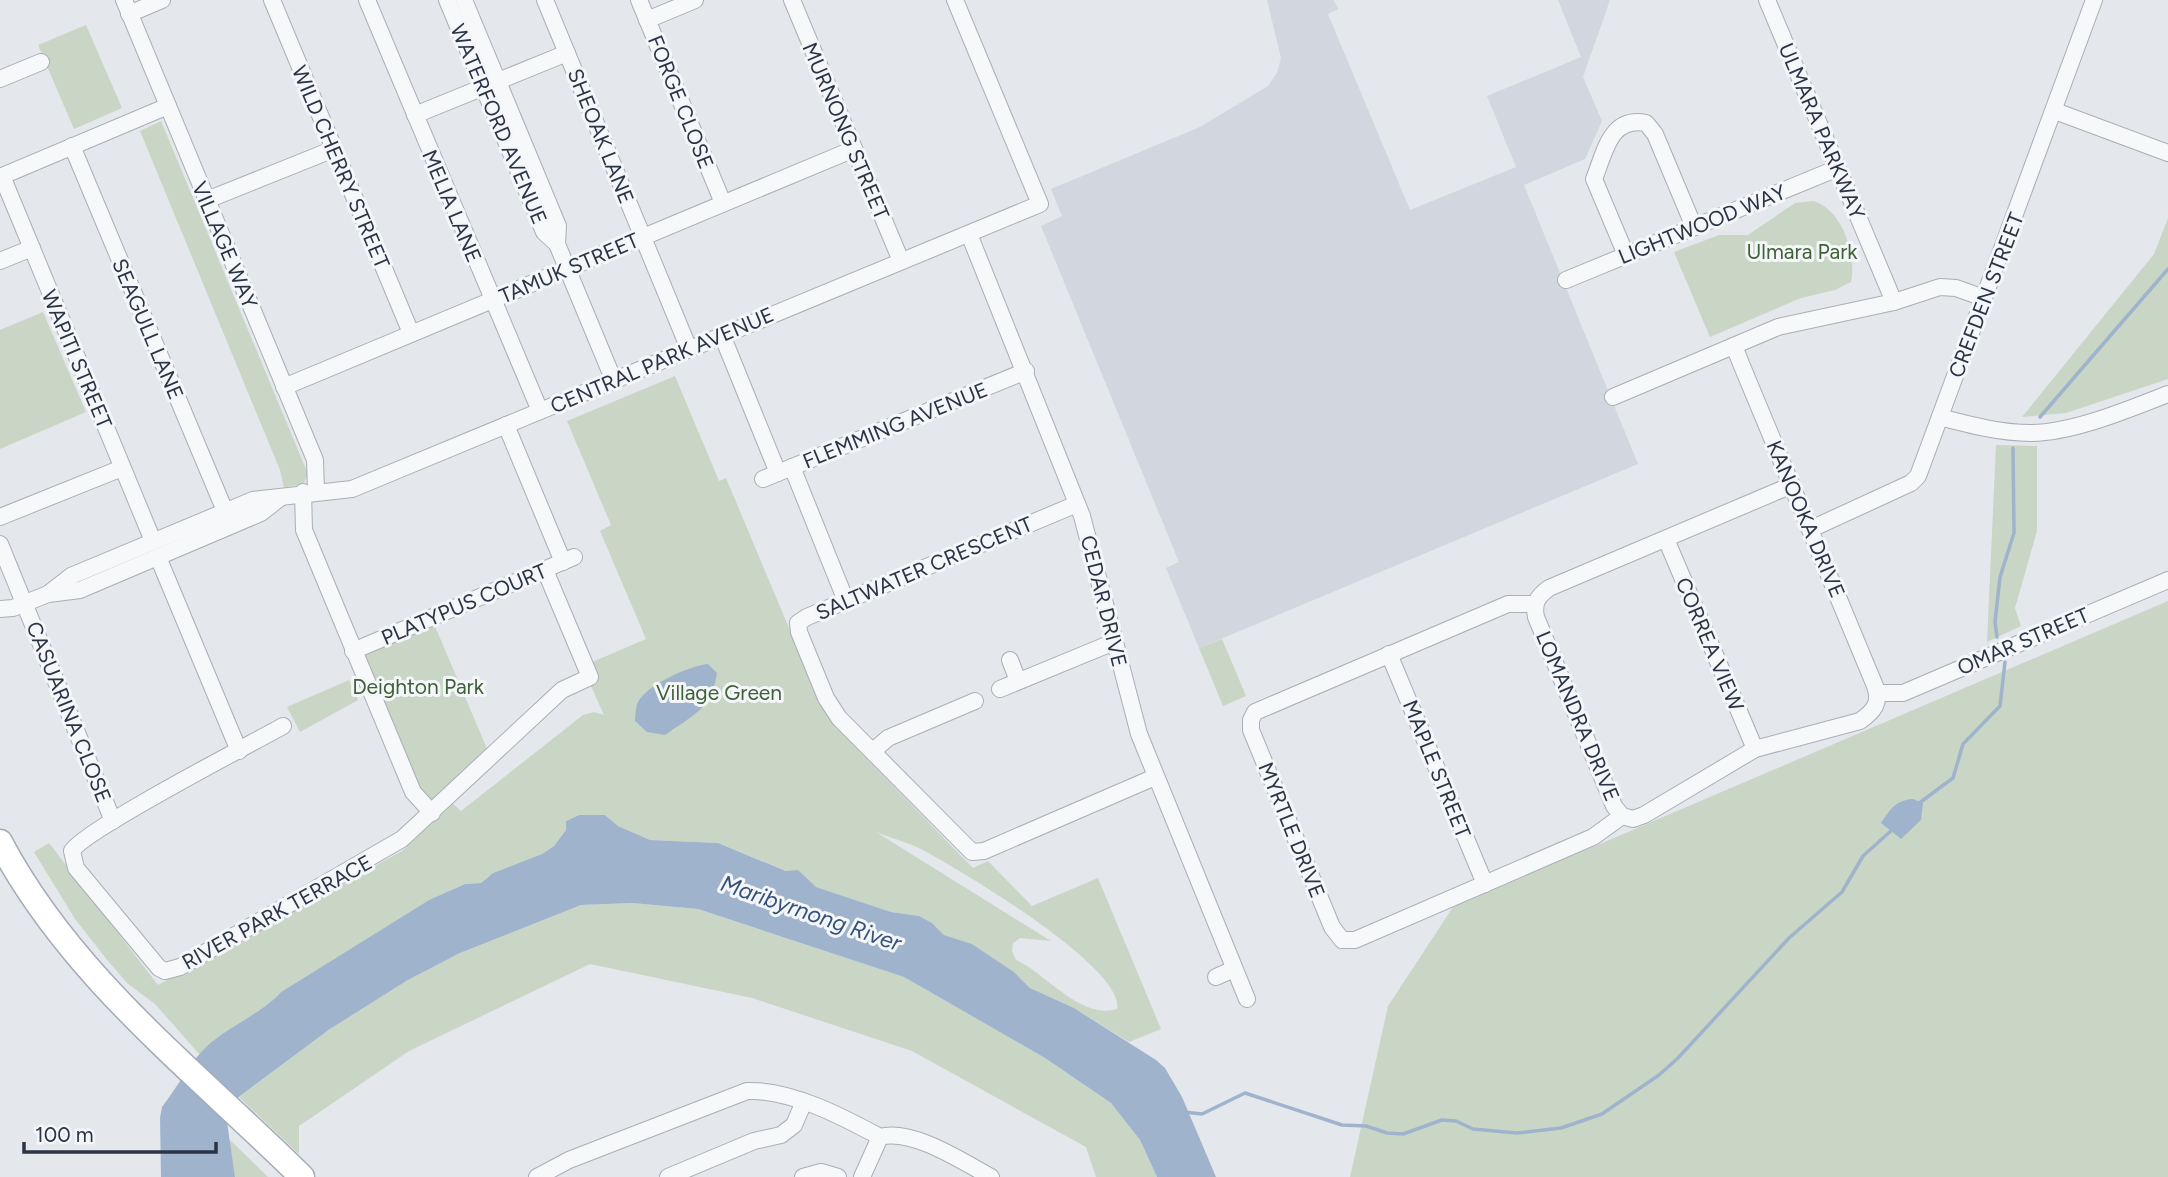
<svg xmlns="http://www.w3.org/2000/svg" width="2168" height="1177" viewBox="0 0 2168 1177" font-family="Figtree,sans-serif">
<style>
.built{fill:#d2d6de}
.green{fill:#c9d6c5;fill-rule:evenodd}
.water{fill:#9fb4cc}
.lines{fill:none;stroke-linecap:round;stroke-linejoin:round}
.stream{stroke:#9fb4cc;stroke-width:3.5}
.minor-casing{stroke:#a9aeb7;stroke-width:18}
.primary-casing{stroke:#a3abb8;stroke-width:27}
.minor{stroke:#f7f8fa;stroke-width:16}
.primary{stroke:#fff;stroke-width:24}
.labels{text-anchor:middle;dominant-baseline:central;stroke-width:6;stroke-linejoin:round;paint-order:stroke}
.street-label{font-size:21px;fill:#2b3445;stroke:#f4f6f9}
.park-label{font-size:21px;fill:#3f6138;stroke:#f4f6f9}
.water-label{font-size:23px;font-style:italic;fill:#34527a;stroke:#f4f6f9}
</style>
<rect width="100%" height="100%" fill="#e4e7ec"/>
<polygon class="built" points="1267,0 1334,0 1338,9 1328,14 1410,210 1516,167 1487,96 1581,57 1558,0 1610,0 1583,77 1602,121 1585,159 1524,185 1638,464 1199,648 1166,568 1179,562 1041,226 1062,216 1051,189 1200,127 1268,86 1277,73 1281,58"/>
<g class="green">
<polygon points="86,25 122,108 74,129 38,45"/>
<polygon points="161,121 308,474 304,483 284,488 280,470 140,131"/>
<path d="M1813 201C1842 209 1857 254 1851 282L1835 290 1801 298 1710 337 1674 252 1719 235H1748L1795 203Z"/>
<polygon points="2168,218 2168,379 2066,413 2022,417 2154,254"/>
<polygon points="43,312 86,412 0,449 0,330"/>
<path d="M675 376 719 481 726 478 820 702 831 722 973 868 988 861 1032 906 1098 878 1161 1029 1129 1042 1074 1008 1030 988 1014 972 972 944 944 935 932 923 919 916 891 912 816 887 802 877 718 843 650 840 618 826 605 815H579L566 821V830L554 846 542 854 493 873 481 883 465 884 429 900 281 992C259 1018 221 1026 200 1055L155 1004 128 984 108 961 75 919 34 852 49 843 158 985 402 851 453 804 461 811 583 715 594 712 604 715 590 684 598 681 590 663 646 639 600 531 611 525 567 421ZM876 832C891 838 907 842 921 849 957 868 1126 968 1117 1009 1080 1020 1046 973 1016 960L1012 951 1013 943 1020 938 1051 941Z"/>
<polygon points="1996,445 2037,446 2037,531 2015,608 2021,626 1987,642"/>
<polygon points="2168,601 2168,1177 1350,1177 1388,1006 1453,907"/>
<polygon points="434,624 488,751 440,796 429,801 421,791 361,654"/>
<polygon points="1222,639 1246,696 1223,706 1199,648"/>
<polygon points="349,680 358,700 300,732 287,707"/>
<polygon points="632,903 698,909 904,977 1045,1058 1111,1103 1140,1140 1157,1177 1096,1177 1086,1147 912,1051 752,998 590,964 409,1051 299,1126 299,1154 239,1097 330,1029 408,980 460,953 581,905"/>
<polygon points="227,1137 268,1177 235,1177"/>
</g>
<g class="water">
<path d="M708 664 717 673C712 709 693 715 665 735L647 732 635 721C635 716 636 709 637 704 645 685 689 666 708 664Z"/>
<path d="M1913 799 1923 803 1921 820 1901 839 1881 823C1890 809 1896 800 1913 799Z"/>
<path d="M579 815H605L618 826 650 840 718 843 786 871 798 870 816 887 891 912 919 916 932 923 944 935 972 944 1014 972 1030 988 1074 1008 1156 1060 1165 1068 1182 1097 1216 1177H1157L1140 1140 1111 1103 1045 1058 904 977 698 909 632 903 581 905 460 953 408 980 330 1029 236 1099 227 1122 235 1177H161L160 1118 162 1107C177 1088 190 1062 207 1046 230 1025 263 1013 281 992L429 900 465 884 481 883 493 873 542 854 554 846 566 830V821Z"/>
</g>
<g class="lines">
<g class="stream">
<polyline points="2040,417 2168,269"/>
<polyline points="1997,637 1995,622 2000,577 2014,533 2013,448"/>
<polyline points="1918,804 1953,778 1963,744 2000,706 2005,662"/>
<polyline points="1184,1112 1202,1114 1245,1093 1342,1125 1366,1126 1387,1133 1403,1134 1442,1120 1456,1121 1473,1129 1517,1133 1561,1128 1602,1114 1659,1075 1678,1058 1789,938 1842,892 1863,856 1893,829"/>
</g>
<g class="minor-casing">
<g id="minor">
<polyline points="124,0 315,460 316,491"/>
<polyline points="272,0 411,333"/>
<polyline points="367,0 540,411"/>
<polyline points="447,0 544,232 557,244"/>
<polyline points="464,0 558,226 557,244 614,381"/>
<polyline points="545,0 689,349"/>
<polyline points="639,0 723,203"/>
<polyline points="792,0 901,261"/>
<polyline points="1767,0 1894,302"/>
<polyline points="129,14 162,0"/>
<polyline points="647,20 695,0"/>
<polyline points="0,79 41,62"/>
<polyline points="2055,111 2168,153"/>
<polyline points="415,115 567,53"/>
<polyline points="72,146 225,511"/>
<polyline points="2,176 153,541"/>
<polyline points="0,177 168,106"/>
<polyline points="207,200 334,149"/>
<polyline points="969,234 1082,516 1139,734 1247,999"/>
<path d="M1626 255 1594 179C1605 152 1610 116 1646 123L1655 134 1694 227"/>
<polyline points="0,261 32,248"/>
<polyline points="1566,280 1838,168"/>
<polyline points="722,335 778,473"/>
<path d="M1734 346 1742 366 1875 686C1881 703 1874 711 1860 721L1755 749 1644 815 1633 819 1622 816 1614 806 1536 617C1533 603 1538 596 1549 588L1792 485"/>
<polyline points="284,387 854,149"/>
<polyline points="1613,397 1778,327 1894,302 1940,287 1956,288 1984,298"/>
<path d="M1940 417C1970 425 2000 433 2031 433 2073 433 2129 409 2168 394"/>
<polyline points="506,425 563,562"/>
<polyline points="792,467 846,601"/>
<polyline points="763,479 1026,371"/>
<polyline points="303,492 304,530 413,792 432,813"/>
<polyline points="1077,504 807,617 798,623 799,632 826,698 839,718 972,852 984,851 1155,777"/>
<polyline points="0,517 122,468"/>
<polyline points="1811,529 1911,483 1918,476 2094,0"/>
<polyline points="1666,539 1755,749"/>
<polyline points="0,544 113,821"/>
<polyline points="158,557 239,751"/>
<polyline points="48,594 71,576 253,500 352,489 1040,204 955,0"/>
<polyline points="1535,604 1508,604 1255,712 1251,720 1251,730 1332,927 1342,940 1355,940 1593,837 1622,816"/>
<polyline points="0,609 13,608 48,594 80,590 261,513 280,498"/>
<polyline points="353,651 574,557"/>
<polyline points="1389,654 1485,884"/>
<polyline points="1010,660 1018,681"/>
<polyline points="1000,689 1114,642"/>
<polyline points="1877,693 1903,693 2168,580"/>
<path d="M283 726C251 744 84 830 72 851L76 868 159 968 165 971 180 967 402 839 562 690 590 677 545 570"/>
<polyline points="873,751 888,738 975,701"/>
<polyline points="1216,977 1234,969"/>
<path d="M880 1137C912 1128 963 1162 991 1177"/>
<path d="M537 1177 569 1160 747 1091C790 1089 843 1117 880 1137"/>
<polyline points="668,1177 754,1141 781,1135 794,1125 803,1104"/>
<polyline points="803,1177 821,1172 838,1177"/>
<polyline points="862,1177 880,1137"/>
</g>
</g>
<g class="primary-casing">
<path id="primary" d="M0 842C72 978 194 1070 302 1177"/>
</g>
<use href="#minor" class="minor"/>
<use href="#primary" class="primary"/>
</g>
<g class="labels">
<g class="street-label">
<text transform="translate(681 102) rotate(68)">FORGE CLOSE</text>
<text transform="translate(499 124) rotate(67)">WATERFORD AVENUE</text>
<text transform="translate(846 131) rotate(67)">MURNONG STREET</text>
<text transform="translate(1822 131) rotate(67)">ULMARA PARKWAY</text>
<text transform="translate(601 136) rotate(68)">SHEOAK LANE</text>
<text transform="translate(341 167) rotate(67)">WILD CHERRY STREET</text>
<text transform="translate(452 206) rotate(67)">MELIA LANE</text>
<text transform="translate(1702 224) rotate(-22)">LIGHTWOOD WAY</text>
<text transform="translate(225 245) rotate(67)">VILLAGE WAY</text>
<text transform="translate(569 268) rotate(-23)">TAMUK STREET</text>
<text transform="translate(1986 295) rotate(-69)">CREFDEN STREET</text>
<text transform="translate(148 329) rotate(67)">SEAGULL LANE</text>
<text transform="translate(77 359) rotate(67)">WAPITI STREET</text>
<text transform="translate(662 360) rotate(-23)">CENTRAL PARK AVENUE</text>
<text transform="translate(895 425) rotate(-22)">FLEMMING AVENUE</text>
<text transform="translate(1806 519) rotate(67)">KANOOKA DRIVE</text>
<text transform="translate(924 568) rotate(-23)">SALTWATER CRESCENT</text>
<text transform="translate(1104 601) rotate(76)">CEDAR DRIVE</text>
<text transform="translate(464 604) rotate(-23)">PLATYPUS COURT</text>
<text transform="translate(2023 641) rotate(-23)">OMAR STREET</text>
<text transform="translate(1710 644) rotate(67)">CORREA VIEW</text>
<text transform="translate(69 712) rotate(68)">CASUARINA CLOSE</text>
<text transform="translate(1578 716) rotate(67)">LOMANDRA DRIVE</text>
<text transform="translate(1437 769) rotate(68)">MAPLE STREET</text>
<text transform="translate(1292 830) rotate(68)">MYRTLE DRIVE</text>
<text transform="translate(277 912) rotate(-29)">RIVER PARK TERRACE</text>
</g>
<g class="park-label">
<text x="1802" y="251">Ulmara Park</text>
<text x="418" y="686">Deighton Park</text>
<text x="719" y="692">Village Green</text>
</g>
<g class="water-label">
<text transform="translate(811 913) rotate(19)">Maribyrnong River</text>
</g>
</g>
<path d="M24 1142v10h192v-10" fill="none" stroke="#2b3445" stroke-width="3.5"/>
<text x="35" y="1142" font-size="21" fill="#2b3445" stroke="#f4f6f9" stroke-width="5" paint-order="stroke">100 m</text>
</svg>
